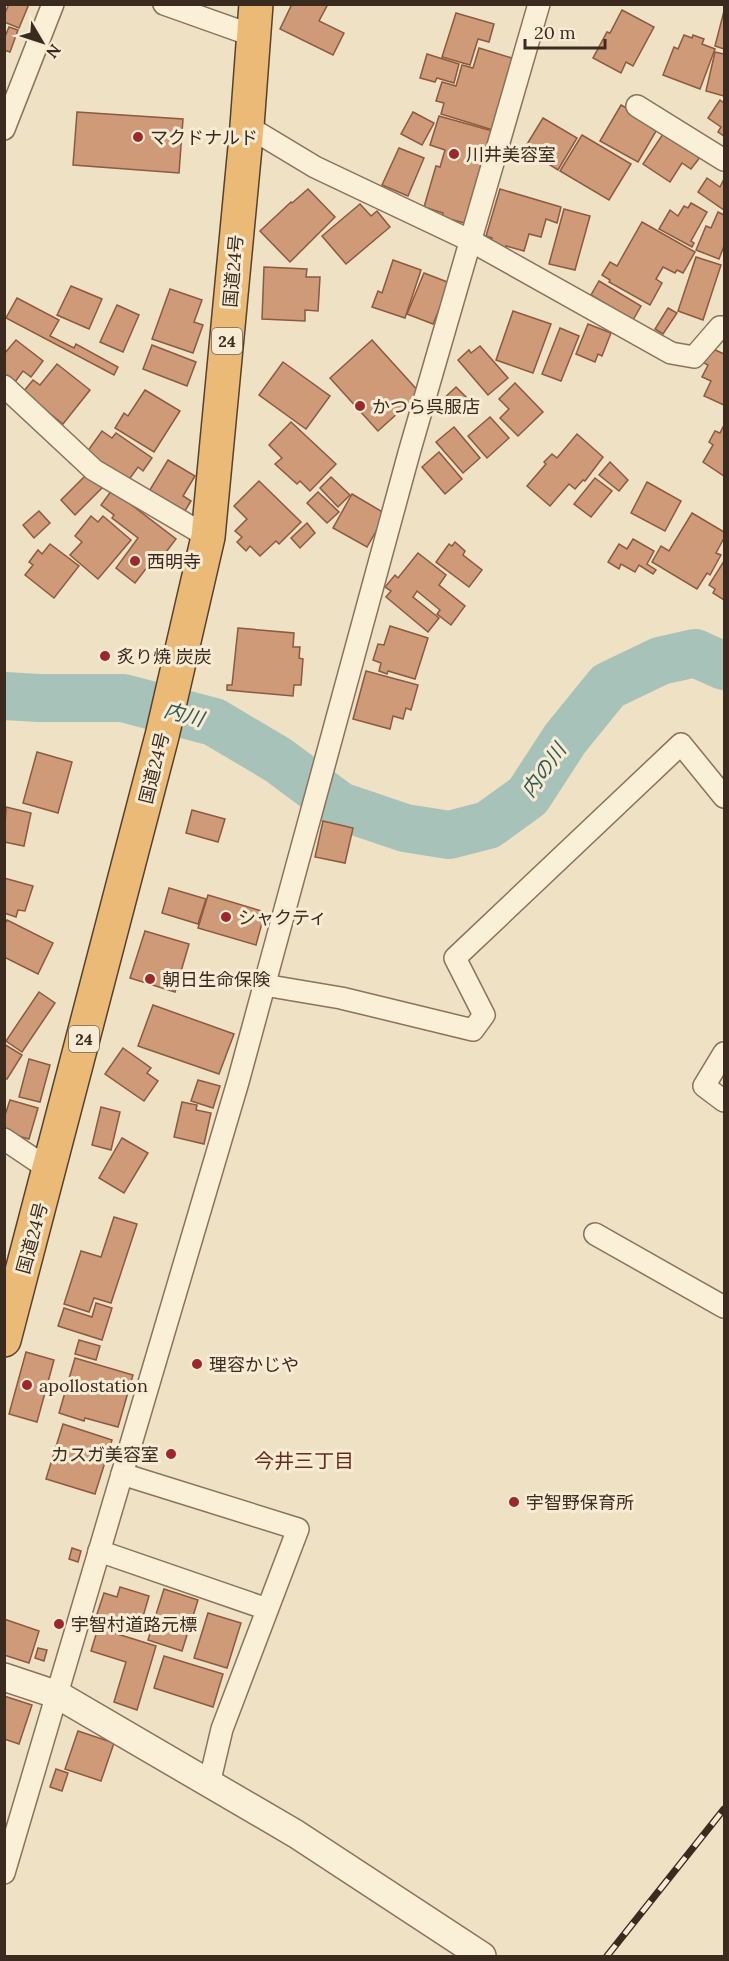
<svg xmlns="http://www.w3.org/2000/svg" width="729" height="1961" viewBox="0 0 729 1961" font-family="Lora,'Noto Sans JP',serif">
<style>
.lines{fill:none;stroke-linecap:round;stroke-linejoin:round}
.river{stroke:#a6c2b9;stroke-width:48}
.building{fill:#cf9a78;stroke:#8b5a3f;stroke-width:1.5}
.minor-casing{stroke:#8b725a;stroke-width:24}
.tertiary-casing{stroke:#8b725a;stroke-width:30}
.trunk-casing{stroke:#58402e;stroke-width:36}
.minor{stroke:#faefd7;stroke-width:21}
.tertiary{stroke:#faefd7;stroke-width:27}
.trunk{stroke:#eaba76;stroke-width:33}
.rail-casing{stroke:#3a2b1e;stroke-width:7}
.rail{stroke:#f7ebd4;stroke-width:4.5;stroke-dasharray:14;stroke-linecap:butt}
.poi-dot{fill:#9c282c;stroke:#f7ebd4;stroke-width:2}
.labels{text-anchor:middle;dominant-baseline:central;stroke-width:6;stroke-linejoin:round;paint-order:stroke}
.shield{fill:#f7ebd4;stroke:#736555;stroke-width:1.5}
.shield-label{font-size:16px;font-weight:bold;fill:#3a2b1e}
.poi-label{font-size:18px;fill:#3a2b1e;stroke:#f7ebd4;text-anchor:start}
.street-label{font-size:18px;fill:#3a2b1e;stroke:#f7ebd4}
.water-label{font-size:20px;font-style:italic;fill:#2d5a56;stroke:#f7ebd4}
.neighbourhood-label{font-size:20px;fill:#682a1c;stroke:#f7ebd4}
</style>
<rect width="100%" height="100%" fill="#efe1c4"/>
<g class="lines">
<polyline class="river" points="4,696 39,698 123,698 214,722 278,760 340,806 405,828 449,835 488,825 528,796 565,739 608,686 660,661 695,653 724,666"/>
</g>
<g class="building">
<polygon points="9,4 29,4 19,28 4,22 4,15"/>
<polygon points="292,4 328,4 319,21 344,33 333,55 280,29"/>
<polygon points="622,10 654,27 633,66 626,62 621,73 593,58 607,32 610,33"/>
<polygon points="724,11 724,49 715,46"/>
<polygon points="456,13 494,24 489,42 478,39 470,65 442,57"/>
<polygon points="9,27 18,30 10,52 4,50 4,39"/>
<polygon points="684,35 692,38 693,35 704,39 702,44 715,49 700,89 663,75 674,47 678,49"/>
<polygon points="479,48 515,59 493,130 441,114 444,103 436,101 442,82 456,86 462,65 473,68"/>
<polygon points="715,52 724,54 724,96 706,91"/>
<polygon points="427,54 459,64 454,83 437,78 435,82 420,78"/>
<polygon points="720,100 724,103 724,136 718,132 721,127 708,118"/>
<polygon points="621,105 659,126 638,162 600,141"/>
<polygon points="77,112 183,119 179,173 73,165"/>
<polygon points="413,112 434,123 422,145 401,134"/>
<polygon points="439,116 496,132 468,224 442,217 443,213 424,207 436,166 440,167 445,150 430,145"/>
<polygon points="543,118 577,138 558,170 524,149"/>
<polygon points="665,131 701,156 691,169 682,163 670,182 643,164"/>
<polygon points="582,135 631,164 609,200 560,171"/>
<polygon points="399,148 424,158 408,196 382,185"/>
<polygon points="707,178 720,187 724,179 724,210 698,192"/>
<polygon points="308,189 335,217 290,262 260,231 291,202 292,203"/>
<polygon points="500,189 561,207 557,223 546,219 541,237 529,234 524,251 506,246 505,250 489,246 492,238 486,236"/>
<polygon points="691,203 707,212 691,241 694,243 692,247 659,229 670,210 678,216 684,206 688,208"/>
<polygon points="360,204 371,216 377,211 390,227 346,264 322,236"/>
<polygon points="564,209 590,216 575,270 549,264"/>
<polygon points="718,212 724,215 724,246 719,259 696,250 706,226 711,228"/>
<polygon points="642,222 695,252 683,273 677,270 675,273 663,267 656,279 662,283 650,305 609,282 610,280 602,275 610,262 617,266"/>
<polygon points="696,257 721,265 703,320 678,311"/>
<polygon points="393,260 421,270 405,318 372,307 378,291 382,293"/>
<polygon points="264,267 307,269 306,277 320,277 318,311 305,310 305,321 262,319"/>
<polygon points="424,273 450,283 433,324 407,314"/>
<polygon points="599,281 641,306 633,320 591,295"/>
<polygon points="71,286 102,299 89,329 57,315"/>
<polygon points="170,289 202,300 194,322 203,325 193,353 152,339"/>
<polygon points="17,298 59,320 50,336 74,348 76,344 118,367 114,375 6,318"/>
<polygon points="117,305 139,315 123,352 100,342"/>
<polygon points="668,308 677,313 663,334 655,329"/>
<polygon points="513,311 551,324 533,373 496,360"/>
<polygon points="588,324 611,333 602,356 598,354 595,362 576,354"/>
<polygon points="560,328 579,336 561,381 542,374"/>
<polygon points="16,340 43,361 31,377 23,371 15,382 4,374 4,354"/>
<polygon points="372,340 420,393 378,431 330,378"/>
<polygon points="152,345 196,362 187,386 143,369"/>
<polygon points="480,346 508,378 488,395 458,360 469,350 471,353"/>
<polygon points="711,348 724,354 724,405 704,396 711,381 702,377 708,365 704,363"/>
<polygon points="283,362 330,396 306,429 259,395"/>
<polygon points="57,364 90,390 63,424 23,392 33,380 40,385"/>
<polygon points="515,383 543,412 518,436 500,418 509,409 499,399"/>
<polygon points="456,387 468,399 450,415 439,403"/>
<polygon points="145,390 180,411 154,452 115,428 124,413 128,416"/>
<polygon points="490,417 509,438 487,458 468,436"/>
<polygon points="291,422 336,464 310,491 300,481 297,484 275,464 282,458 269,445"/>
<polygon points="724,425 724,476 703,462 713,445 709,442 715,431 720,433"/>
<polygon points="454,427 480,458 463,473 436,442"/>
<polygon points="102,431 112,438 116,433 152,458 143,471 138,467 128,481 87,452"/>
<polygon points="577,434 603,457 585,481 583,480 575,489 569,484 550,506 527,486 546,464 544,462 552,454 557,458"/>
<polygon points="439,452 462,479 445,494 422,467"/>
<polygon points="168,460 195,476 183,496 191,501 183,514 148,493"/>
<polygon points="610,462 628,480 619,491 599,475"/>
<polygon points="90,471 104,486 75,515 61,500"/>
<polygon points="331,477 350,495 338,507 320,488"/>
<polygon points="595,478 612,491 591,517 574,504"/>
<polygon points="259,481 301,522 279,544 276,541 260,556 250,546 246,551 237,542 242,537 235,531 247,519 234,506"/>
<polygon points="647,482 681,501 665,531 631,513"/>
<polygon points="112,490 176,539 163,556 158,553 135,583 116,568 138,538 112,518 114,515 101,505"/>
<polygon points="318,492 339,512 327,523 307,503"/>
<polygon points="352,494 386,514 367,547 333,528"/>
<polygon points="39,511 50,523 34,538 23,525"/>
<polygon points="692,513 724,532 724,538 716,553 721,555 710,575 707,573 697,589 652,562 661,546 669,551"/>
<polygon points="91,516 98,522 103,516 131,540 98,579 70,555 82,542 75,536"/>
<polygon points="307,523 315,533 300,548 291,538"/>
<polygon points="633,539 654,551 647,564 656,570 653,574 639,565 635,572 621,564 619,569 608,562 619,544 627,549"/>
<polygon points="455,542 465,551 463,555 482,570 469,587 436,562 449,544 452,546"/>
<polygon points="50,544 79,566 54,598 25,575 33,565 29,562 38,550 42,554"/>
<polygon points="418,553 446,575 439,585 465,606 451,625 437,614 440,610 417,591 413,597 439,618 428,632 386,597 391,591 385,587 395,575 398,578"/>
<polygon points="724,561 724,600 713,593 715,589 709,585"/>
<polygon points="390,626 428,638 415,679 388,671 387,674 379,671 381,663 373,660 378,644 384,645"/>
<polygon points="238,628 294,633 293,647 300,647 299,658 303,659 301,685 294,685 293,696 227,690 227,685 232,685"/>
<polygon points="366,671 418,685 411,710 406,708 403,719 393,716 390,729 353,719"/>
<polygon points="37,752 72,762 58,813 23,803"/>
<polygon points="6,807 31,813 24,846 4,842"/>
<polygon points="192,810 225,819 218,842 186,833"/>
<polygon points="323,821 353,828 345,863 315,857"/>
<polygon points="4,878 33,886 25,911 18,910 16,917 4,913"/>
<polygon points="169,888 206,899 198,924 162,913"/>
<polygon points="208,895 265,912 256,945 198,928"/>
<polygon points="7,920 53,943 38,974 4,957 4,926"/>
<polygon points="145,931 189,944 175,992 130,978"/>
<polygon points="39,992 55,1003 22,1052 6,1041"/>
<polygon points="153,1005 234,1034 219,1074 138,1046"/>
<polygon points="4,1044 22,1055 7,1079 4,1078"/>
<polygon points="123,1048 151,1068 147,1073 158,1081 144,1101 105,1074"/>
<polygon points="29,1059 50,1065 40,1102 19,1097"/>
<polygon points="198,1080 220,1086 213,1108 191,1101"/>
<polygon points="10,1100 38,1108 29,1139 4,1132 4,1118"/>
<polygon points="182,1102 197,1105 196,1110 211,1113 204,1144 174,1137"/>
<polygon points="101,1107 120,1112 111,1150 92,1145"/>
<polygon points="122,1138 148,1153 124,1193 99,1178"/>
<polygon points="114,1217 137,1224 111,1303 94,1298 89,1312 64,1304 81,1251 101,1257"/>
<polygon points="96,1303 112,1308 102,1340 58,1326 64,1308 92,1317"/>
<polygon points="79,1340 100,1346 96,1360 75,1354"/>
<polygon points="26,1352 54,1360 37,1422 9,1414"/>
<polygon points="75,1358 133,1375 118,1427 85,1418 84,1421 59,1413"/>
<polygon points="63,1424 112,1440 95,1494 46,1479"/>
<polygon points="72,1548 81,1551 78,1562 69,1559"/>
<polygon points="120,1587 149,1596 140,1627 130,1624 128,1630 95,1620 104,1593 117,1597"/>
<polygon points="164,1589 198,1600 182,1651 148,1640"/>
<polygon points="208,1613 241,1623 227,1668 194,1658"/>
<polygon points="4,1619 39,1631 29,1663 4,1655"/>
<polygon points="98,1628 156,1646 137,1710 114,1702 126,1662 91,1651"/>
<polygon points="38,1648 47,1650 44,1661 35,1658"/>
<polygon points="164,1656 223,1674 213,1707 154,1688"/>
<polygon points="4,1696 32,1705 19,1744 4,1739"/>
<polygon points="78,1731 114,1743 101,1781 65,1769"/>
<polygon points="56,1769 68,1773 62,1791 50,1787"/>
</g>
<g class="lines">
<g class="minor-casing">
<g id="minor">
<polyline points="164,4 254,36"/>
<polyline points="637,106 724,160"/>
<polyline points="247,126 315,167 471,241 671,353 694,357 720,327 724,327"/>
<polyline points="4,129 53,4"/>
<polyline points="4,386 94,470 208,537"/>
<polyline points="264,985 341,998 473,1030 484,1015 455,958 681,744 724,797"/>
<polyline points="724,1053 704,1086 724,1101"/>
<polyline points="4,1139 50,1170"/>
<polyline points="595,1234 724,1307"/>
<polyline points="122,1474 298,1529 222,1729 209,1784"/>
<polyline points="99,1551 267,1609"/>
<polyline points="4,1873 238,1082 409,453 539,4"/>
</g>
</g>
<g class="tertiary-casing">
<polyline id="tertiary" points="4,1677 58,1695 296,1834 482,1956"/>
</g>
<g class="trunk-casing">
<polyline id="trunk" points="4,1340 162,736 208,537 247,126 256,4"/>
</g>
<use href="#minor" class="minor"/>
<use href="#tertiary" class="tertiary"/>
<use href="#trunk" class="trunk"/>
<g class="rail-casing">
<polyline id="rail" points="607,1956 724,1809"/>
</g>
<use href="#rail" class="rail"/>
</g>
<g class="poi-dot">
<circle cx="138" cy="137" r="6"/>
<circle cx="454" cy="154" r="6"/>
<circle cx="360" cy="406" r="6"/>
<circle cx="135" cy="561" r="6"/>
<circle cx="105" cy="656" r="6"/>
<circle cx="226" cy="917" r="6"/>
<circle cx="150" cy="979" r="6"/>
<circle cx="197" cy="1364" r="6"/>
<circle cx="27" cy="1385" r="6"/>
<circle cx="171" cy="1454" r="6"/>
<circle cx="514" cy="1502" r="6"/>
<circle cx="59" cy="1624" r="6"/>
</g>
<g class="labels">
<g class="shield">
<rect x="212" y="328" width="30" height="26" rx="4.5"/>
<rect x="69" y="1026" width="30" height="26" rx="4.5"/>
</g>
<g class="shield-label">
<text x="227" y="341">24</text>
<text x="84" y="1039">24</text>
</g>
<g class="poi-label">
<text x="150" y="137">マクドナルド</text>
<text x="466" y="154">川井美容室</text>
<text x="372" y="406">かつら呉服店</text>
<text x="147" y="561">西明寺</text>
<text x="117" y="656">炙り焼 炭炭</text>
<text x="238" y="917">シャクティ</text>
<text x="162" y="979">朝日生命保険</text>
<text x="209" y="1364">理容かじや</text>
<text x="39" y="1385">apollostation</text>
<text x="159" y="1454" text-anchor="end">カスガ美容室</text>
<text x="526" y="1502">宇智野保育所</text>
<text x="71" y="1624">宇智村道路元標</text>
</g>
<g class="street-label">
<text transform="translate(233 271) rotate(-85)">国道24号</text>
<text transform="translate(154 768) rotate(-76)">国道24号</text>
<text transform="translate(32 1238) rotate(-75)">国道24号</text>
</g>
<g class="water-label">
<text transform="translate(184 714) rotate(15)">内川</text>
<text transform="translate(543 770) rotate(-54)">内の川</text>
</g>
<g class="neighbourhood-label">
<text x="304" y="1460">今井三丁目</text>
</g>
</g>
<rect width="729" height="1961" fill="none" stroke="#3a2b1e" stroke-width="12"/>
<g transform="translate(42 42) rotate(129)" stroke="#f7ebd4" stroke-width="4.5" paint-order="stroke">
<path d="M0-4.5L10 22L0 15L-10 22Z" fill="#3a2b1e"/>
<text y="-9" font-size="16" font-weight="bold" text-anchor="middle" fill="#3a2b1e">N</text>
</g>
<path d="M525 39v9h80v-9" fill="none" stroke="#3a2b1e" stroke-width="3"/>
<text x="534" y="39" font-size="18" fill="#3a2b1e" stroke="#f7ebd4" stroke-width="4.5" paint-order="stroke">20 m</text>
</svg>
